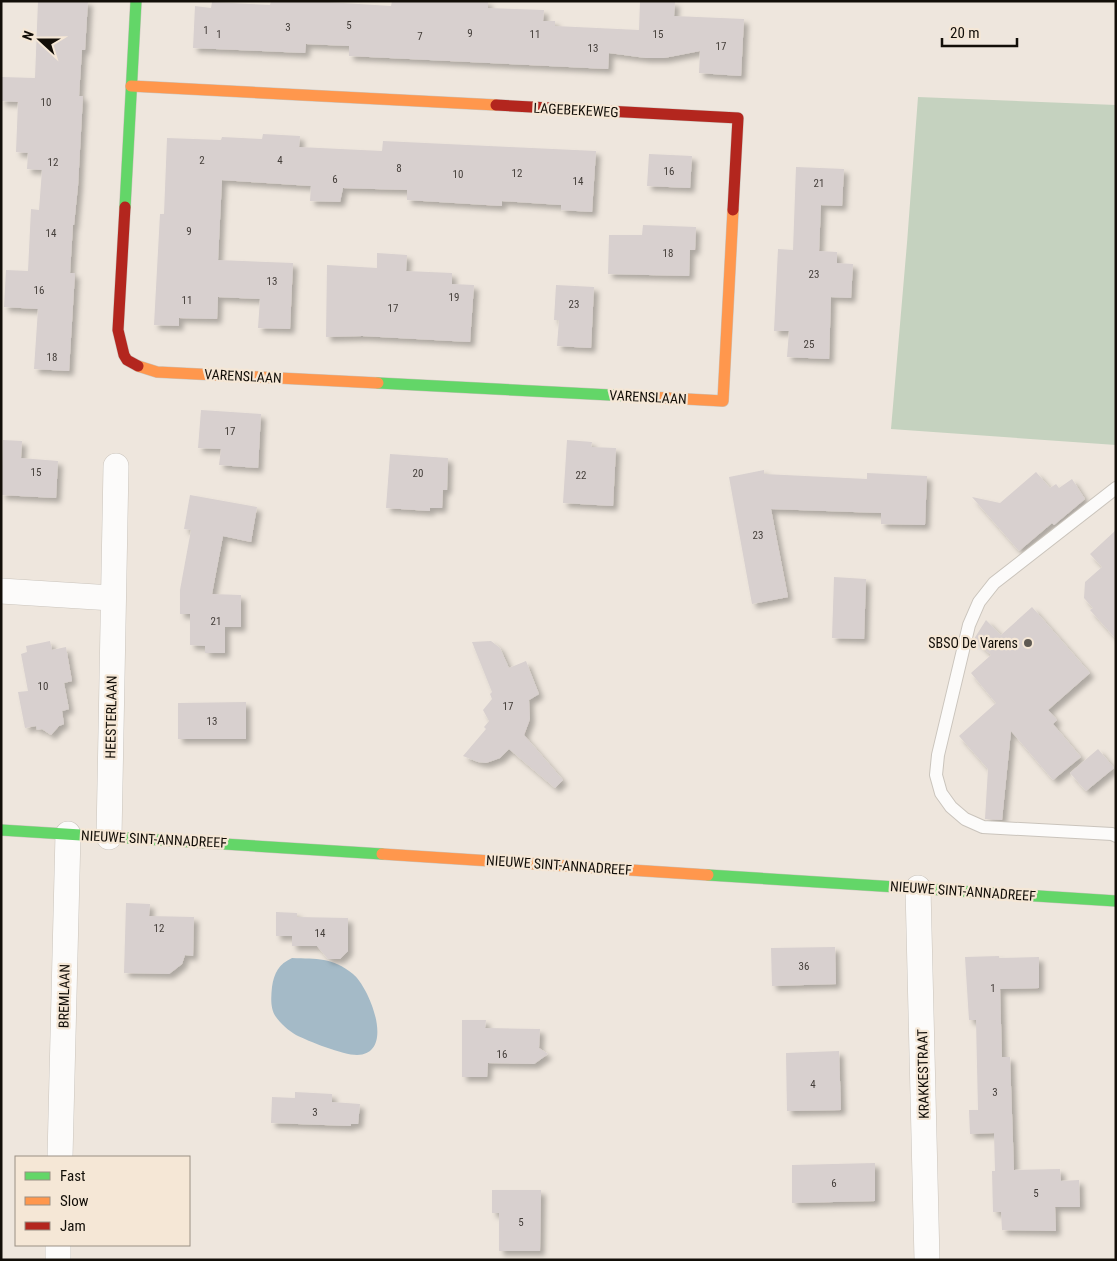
<svg xmlns="http://www.w3.org/2000/svg" width="1117" height="1261" viewBox="0 0 1117 1261" font-family="'Roboto Condensed',sans-serif">
<style>
.forest{fill:#c5d2bf}
.water{fill:#a4bac7}
.building{fill:#d8d0cf;filter:url(#shadow)}
.lines{fill:none;stroke-linecap:round;stroke-linejoin:round}
.lane-casing{stroke:#cac4bc;stroke-width:14}
.street-casing{stroke:#cac4bc;stroke-width:26}
.fast-casing{stroke:#cac4bc;stroke-width:12}
.slow-casing{stroke:#cac4bc;stroke-width:12}
.jam-casing{stroke:#cac4bc;stroke-width:12}
.lane{stroke:#fcfbfa;stroke-width:12}
.street{stroke:#fcfbfa;stroke-width:25}
.fast{stroke:#63d668;stroke-width:11}
.slow{stroke:#ff974d;stroke-width:11}
.jam{stroke:#b3261e;stroke-width:11}
.poi-dot{fill:#5f5a53;stroke:#f5e7d6;stroke-width:2}
.labels{text-anchor:middle;dominant-baseline:central;stroke-width:4.5;stroke-linejoin:round;paint-order:stroke}
.number-label{font-size:11px;fill:#443e3a}
.street-label{font-size:14px;fill:#120e08;stroke:#f5e7d6}
.poi-label{font-size:14px;fill:#120e08;stroke:#f5e7d6;text-anchor:end}
</style>
<defs>
<filter id="shadow"><feDropShadow dx="4.5" dy="4.5" stdDeviation="2.5" flood-color="#0004"/></filter>
</defs>
<rect width="100%" height="100%" fill="#eee6dd"/>
<polygon class="forest" points="918,97 1116,105 1116,445 891,429 907,243"/>
<path class="water" d="M292 958C317 959 332 957 353 974 370 988 396 1054 357 1055 343 1055 308 1041 296 1035 289 1031 280 1023 276 1017 270 1009 271 997 272 987 274 973 279 964 292 958Z"/>
<g class="building">
<polygon points="38,1 88,1 85,50 82,50 79,96 83,96 78,186 74,225 73,225 70,273 75,273 69,371 34,369 38,309 4,307 6,270 28,271 31,209 39,210 42,170 27,169 28,153 16,152 18,102 1,101 1,77 35,78"/>
<polygon points="271,1 311,1 391,6 392,1 488,1 488,8 544,10 543,21 555,21 555,26 639,30 640,1 675,2 674,16 744,19 741,76 699,73 700,51 664,58 646,58 609,53 608,69 349,56 349,46 306,44 305,53 193,48 195,6 211,8 212,2 270,5"/>
<polygon points="263,134 300,136 299,147 382,151 383,141 596,151 592,212 561,210 561,205 502,201 502,206 407,200 407,190 343,188 340,202 310,201 311,186 222,180 218,260 293,263 290,329 258,328 260,299 218,297 217,319 179,318 179,326 154,325 160,214 164,214 167,138 221,140 222,137 262,139"/>
<polygon points="649,154 692,156 690,188 647,186"/>
<polygon points="796,167 844,169 842,206 821,205 819,251 837,252 837,263 853,264 851,298 831,297 829,359 787,357 789,331 774,331 778,249 793,250"/>
<polygon points="643,225 696,227 695,250 690,250 689,276 608,274 609,235 642,235"/>
<polygon points="377,253 407,255 406,271 452,273 452,284 474,285 470,342 362,336 326,337 327,265 377,268"/>
<polygon points="556,285 594,287 591,348 557,346 559,320 554,320"/>
<polygon points="201,410 261,414 258,468 219,465 221,449 198,448"/>
<polygon points="3,440 22,441 21,458 58,461 56,498 1,495"/>
<polygon points="567,440 592,442 591,447 616,448 613,506 563,503"/>
<polygon points="390,454 448,458 447,490 443,490 442,508 430,508 430,511 386,508"/>
<polygon points="764,470 764,474 867,479 867,473 927,476 925,525 881,524 881,513 771,509 788,597 752,604 729,477"/>
<polygon points="1036,472 1050,488 1056,484 1059,488 1072,479 1085,499 1054,525 1052,523 1019,551 972,497 1000,503"/>
<polygon points="190,495 257,507 251,542 223,536 212,594 241,595 241,627 225,627 225,653 205,653 205,646 190,645 190,614 180,614 180,590 191,530 184,529"/>
<polygon points="1116,530 1116,639 1090,610 1093,608 1084,598 1085,582 1102,567 1090,554"/>
<polygon points="834,577 866,579 864,639 832,638"/>
<polygon points="1032,607 1090,673 1048,710 1057,720 1053,724 1081,757 1053,780 1011,731 1002,820 985,819 988,769 959,736 996,703 971,673 991,655 974,639 986,620 1001,635"/>
<polygon points="50,641 52,650 66,647 72,681 64,683 69,709 62,711 64,724 59,726 51,735 42,729 37,730 36,726 25,728 18,692 28,691 21,654 27,652 26,646"/>
<polygon points="491,641 500,648 509,668 526,661 539,694 529,700 530,719 524,735 563,780 555,788 509,749 500,758 486,763 478,762 463,756 486,729 484,727 489,721 483,710 492,699 490,694 492,692 472,642"/>
<polygon points="246,702 246,739 178,739 178,703"/>
<polygon points="1098,749 1114,768 1086,791 1070,773"/>
<polygon points="126,903 150,904 149,916 194,917 193,956 185,955 182,964 169,974 124,973"/>
<polygon points="276,912 297,913 297,917 348,918 348,951 340,959 328,959 317,946 292,946 292,936 276,936"/>
<polygon points="835,947 836,984 772,986 771,948"/>
<polygon points="999,956 999,958 1039,957 1039,988 1000,989 1002,1057 1010,1057 1014,1170 1060,1169 1061,1181 1079,1180 1080,1207 1055,1207 1056,1231 1002,1230 1001,1212 993,1212 992,1171 995,1171 994,1133 970,1134 969,1110 978,1110 976,1020 969,1020 965,957"/>
<polygon points="462,1020 486,1020 485,1028 540,1029 539,1048 548,1054 534,1064 488,1063 487,1077 462,1077"/>
<polygon points="839,1051 841,1110 787,1111 786,1053"/>
<polygon points="295,1092 332,1094 332,1102 360,1104 358,1124 351,1124 351,1126 271,1123 272,1097 295,1098"/>
<polygon points="875,1163 875,1201 792,1203 792,1165"/>
<polygon points="492,1190 541,1190 540,1251 499,1251 499,1213 492,1213"/>
</g>
<g class="lines">
<g class="lane-casing">
<polyline id="lane" points="1116,488 994,583 979,602 969,625 938,755 936,775 941,793 951,807 965,819 983,827 1112,834 1116,836"/>
</g>
<g class="street-casing">
<g id="street">
<polyline points="1,591 112,598"/>
<polyline points="109,837 116,466"/>
<polyline points="918,888 927,1260"/>
<polyline points="60,1157 68,834"/>
<polyline points="58,1260 58,1245"/>
</g>
</g>
<g class="fast-casing">
<g id="fast">
<polyline points="125,207 136,1"/>
<polyline points="378,383 649,397"/>
<polyline points="1,830 382,854"/>
<polyline points="708,875 1116,901"/>
</g>
</g>
<g class="slow-casing">
<g id="slow">
<polyline points="131,86 496,105"/>
<polyline points="138,366 157,372 378,383"/>
<polyline points="649,397 723,401 733,210"/>
<polyline points="382,854 708,875"/>
</g>
</g>
<g class="jam-casing">
<g id="jam">
<polyline points="496,105 738,118 733,210"/>
<polyline points="125,207 118,330 124,355 127,360 138,366"/>
</g>
</g>
<use href="#lane" class="lane"/>
<use href="#street" class="street"/>
<use href="#fast" class="fast"/>
<use href="#slow" class="slow"/>
<use href="#jam" class="jam"/>
</g>
<circle class="poi-dot" cx="1028" cy="643" r="5"/>
<g class="labels">
<g class="number-label">
<text x="349" y="25">5</text>
<text x="288" y="27">3</text>
<text x="206" y="30">1</text>
<text x="470" y="33">9</text>
<text x="219" y="34">1</text>
<text x="535" y="34">11</text>
<text x="658" y="34">15</text>
<text x="420" y="36">7</text>
<text x="721" y="46">17</text>
<text x="593" y="48">13</text>
<text x="46" y="102">10</text>
<text x="202" y="160">2</text>
<text x="280" y="160">4</text>
<text x="53" y="162">12</text>
<text x="399" y="168">8</text>
<text x="669" y="171">16</text>
<text x="517" y="173">12</text>
<text x="458" y="174">10</text>
<text x="335" y="179">6</text>
<text x="578" y="181">14</text>
<text x="819" y="183">21</text>
<text x="189" y="231">9</text>
<text x="51" y="233">14</text>
<text x="668" y="253">18</text>
<text x="814" y="274">23</text>
<text x="272" y="281">13</text>
<text x="39" y="290">16</text>
<text x="454" y="297">19</text>
<text x="187" y="300">11</text>
<text x="574" y="304">23</text>
<text x="393" y="308">17</text>
<text x="809" y="344">25</text>
<text x="52" y="357">18</text>
<text x="230" y="431">17</text>
<text x="36" y="472">15</text>
<text x="418" y="473">20</text>
<text x="581" y="475">22</text>
<text x="758" y="535">23</text>
<text x="216" y="621">21</text>
<text x="43" y="686">10</text>
<text x="508" y="706">17</text>
<text x="212" y="721">13</text>
<text x="159" y="928">12</text>
<text x="320" y="933">14</text>
<text x="804" y="966">36</text>
<text x="993" y="988">1</text>
<text x="502" y="1054">16</text>
<text x="813" y="1084">4</text>
<text x="995" y="1092">3</text>
<text x="315" y="1112">3</text>
<text x="834" y="1183">6</text>
<text x="1036" y="1193">5</text>
<text x="521" y="1222">5</text>
</g>
<g class="street-label">
<text transform="translate(576 110) rotate(3)">LAGEBEKEWEG</text>
<text transform="translate(243 376) rotate(3)">VARENSLAAN</text>
<text transform="translate(648 397) rotate(3)">VARENSLAAN</text>
<text transform="translate(111 717) rotate(-89)">HEESTERLAAN</text>
<text transform="translate(154 839) rotate(3)">NIEUWE SINT-ANNADREEF</text>
<text transform="translate(559 865) rotate(4)">NIEUWE SINT-ANNADREEF</text>
<text transform="translate(963 891) rotate(4)">NIEUWE SINT-ANNADREEF</text>
<text transform="translate(64 996) rotate(-89)">BREMLAAN</text>
<text transform="translate(923 1074) rotate(-91)">KRAKKESTRAAT</text>
</g>
<g class="poi-label">
<text x="1018" y="643">SBSO De Varens</text>
</g>
</g>
<rect width="1117" height="1261" fill="none" stroke="#120e08" stroke-width="5"/>
<rect x="15" y="1156" width="175" height="90" fill="#f5e7d6" stroke="#9a9084"/>
<rect x="25" y="1172" width="25" height="8" fill="#63d668" stroke="#9a9084"/>
<text x="60" y="1181" font-size="15" fill="#120e08">Fast</text>
<rect x="25" y="1197" width="25" height="8" fill="#ff974d" stroke="#9a9084"/>
<text x="60" y="1206" font-size="15" fill="#120e08">Slow</text>
<rect x="25" y="1222" width="25" height="8" fill="#b3261e" stroke="#9a9084"/>
<text x="60" y="1231" font-size="15" fill="#120e08">Jam</text>
<g transform="translate(40 40) rotate(291)" stroke="#f5e7d6" stroke-width="4" paint-order="stroke">
<path d="M0-4L9 19L0 12L-9 19Z" fill="#120e08"/>
<text y="-8" font-size="14" font-weight="bold" text-anchor="middle" fill="#120e08">N</text>
</g>
<path d="M942 38v8h75v-8" fill="none" stroke="#120e08" stroke-width="2.5"/>
<text x="950" y="38" font-size="15" fill="#120e08" stroke="#f5e7d6" stroke-width="4" paint-order="stroke">20 m</text>
</svg>
